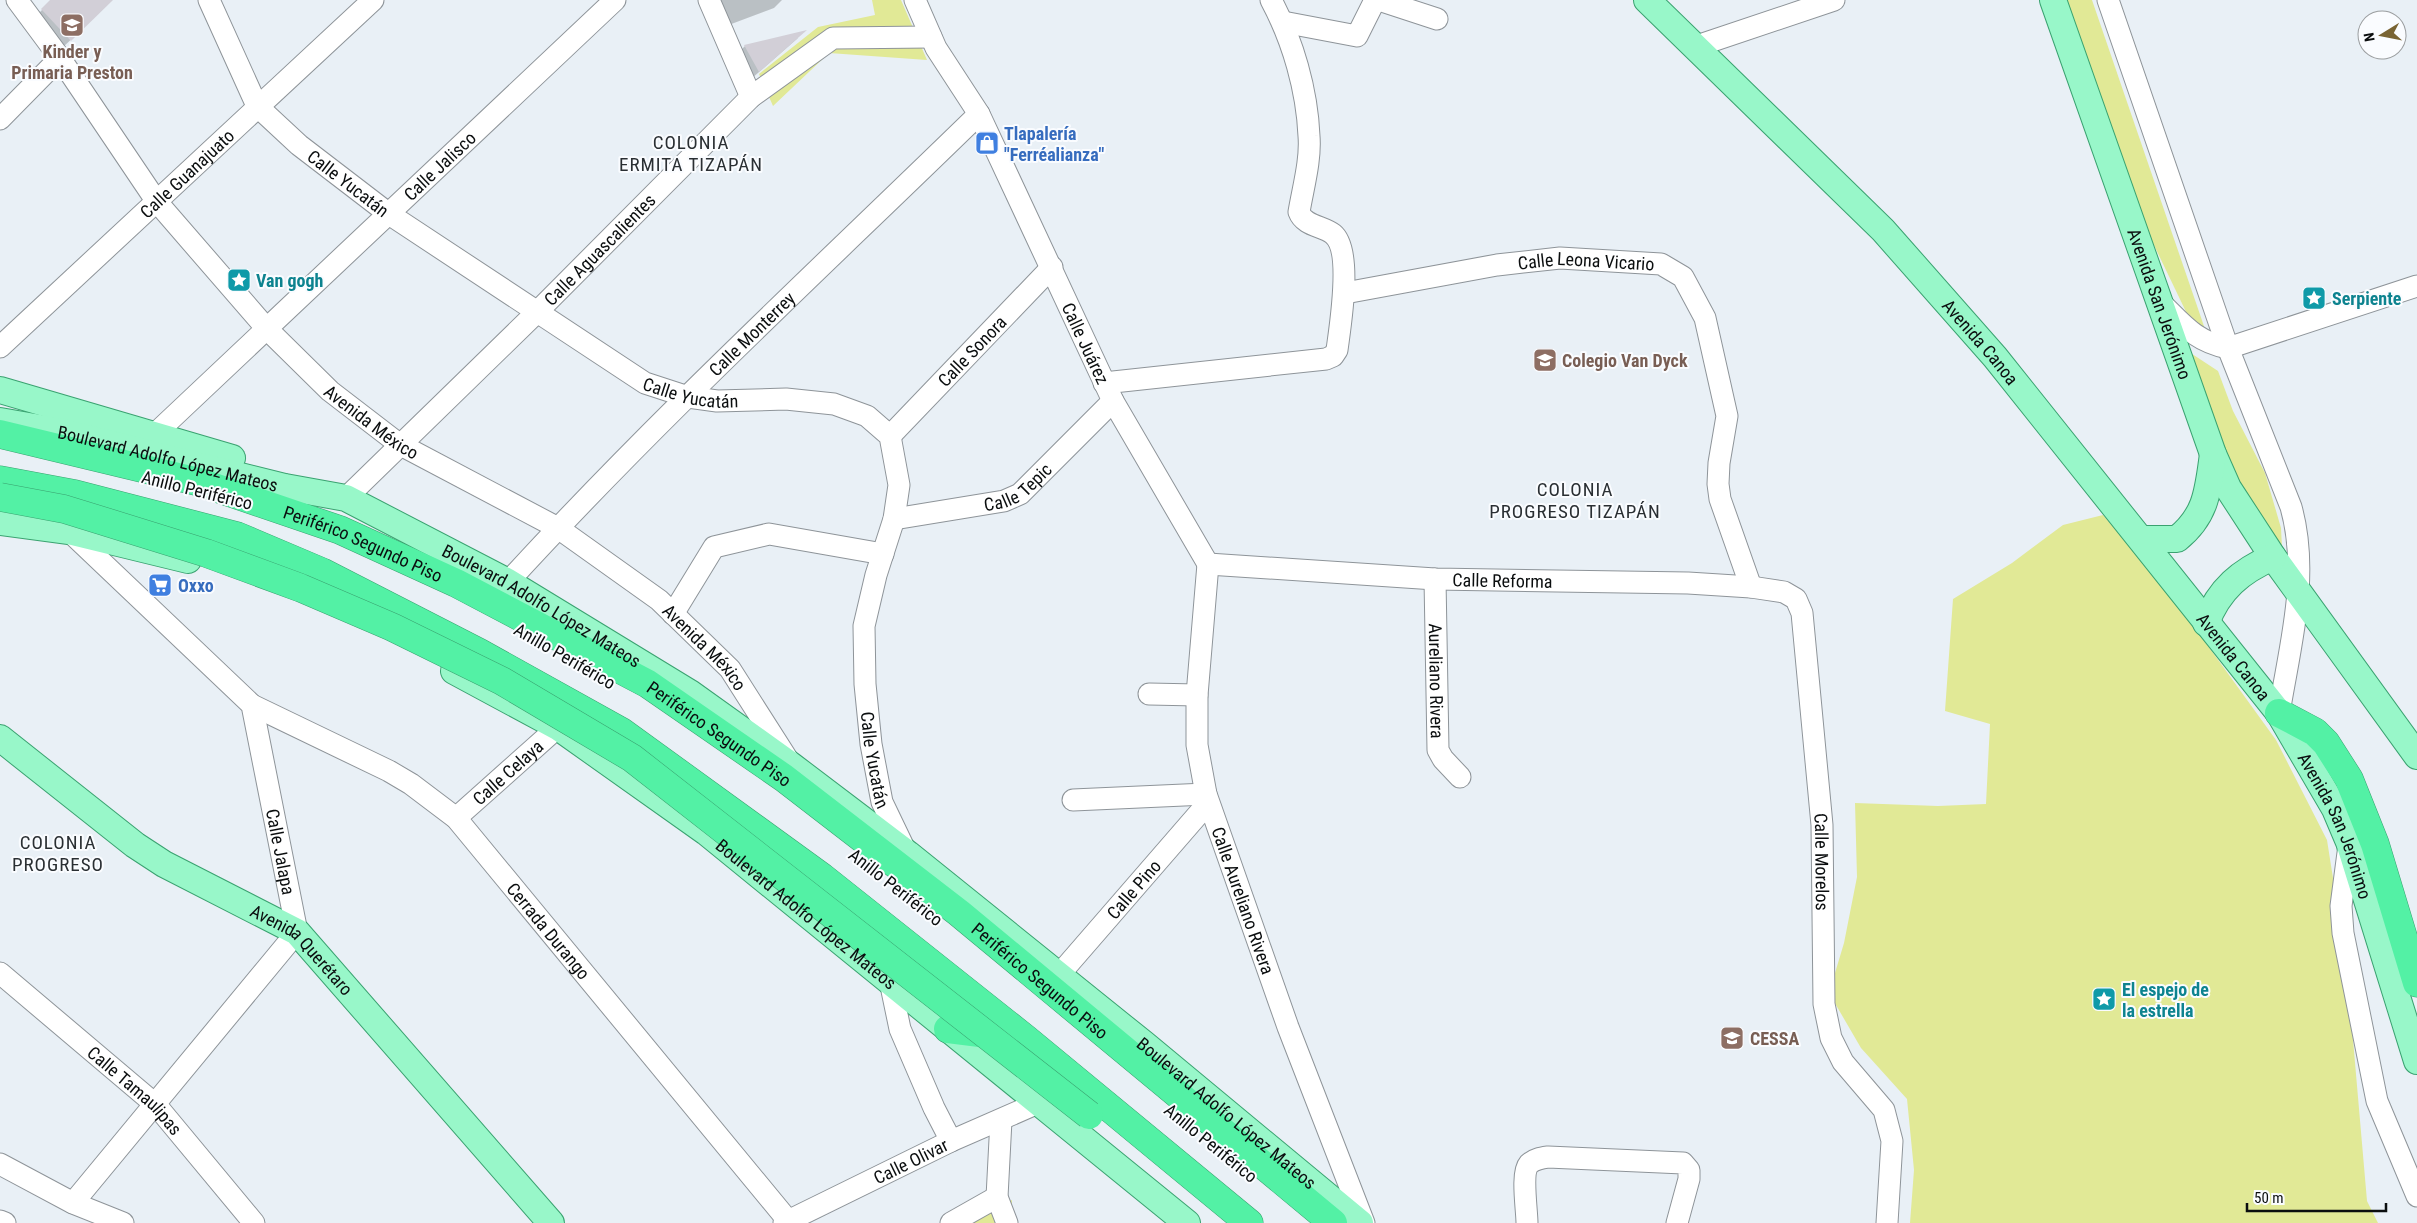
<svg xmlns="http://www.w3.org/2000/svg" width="2417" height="1223" viewBox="0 0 2417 1223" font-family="'Roboto Condensed',sans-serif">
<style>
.green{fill:#e1e996}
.shadow{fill:#0003}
.building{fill:#d2cfd7}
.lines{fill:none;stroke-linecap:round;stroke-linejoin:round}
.minor-casing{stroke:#8e9499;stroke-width:23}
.major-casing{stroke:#3aa270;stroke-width:28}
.highway-casing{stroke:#3aa270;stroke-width:29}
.minor{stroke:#fff;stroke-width:21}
.major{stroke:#98f7c9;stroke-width:26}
.highway{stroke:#53f1a5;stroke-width:28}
.highway-bridge-casing{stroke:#3aa270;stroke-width:29;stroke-linecap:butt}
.highway-bridge{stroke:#53f1a5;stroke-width:28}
.labels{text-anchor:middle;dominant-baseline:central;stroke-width:4;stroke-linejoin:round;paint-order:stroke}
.education-label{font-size:18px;font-weight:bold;fill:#785e54;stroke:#fafcff;text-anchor:start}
.shop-label{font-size:18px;font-weight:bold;fill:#366cbe;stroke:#fafcff;text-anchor:start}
.street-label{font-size:18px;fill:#0b0e0f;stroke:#fafcff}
.culture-label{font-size:18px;font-weight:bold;fill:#0d838f;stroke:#fafcff;text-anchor:start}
.neighbourhood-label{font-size:19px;letter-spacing:1px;fill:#2a2f33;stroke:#fafcff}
</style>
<rect width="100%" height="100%" fill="#e9f0f6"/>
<g class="green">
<polygon points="872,0 901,0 927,60 829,53 773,106 759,74 818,27 875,15"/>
<polygon points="2066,0 2092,0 2206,332 2189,318 2152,241"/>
<polygon points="2183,348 2218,371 2233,411 2265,473 2281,528 2282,548 2237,488"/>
<polygon points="2103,515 2164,585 2276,740 2327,840 2341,929 2352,1028 2367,1201 2378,1223 1910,1223 1914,1170 1907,1099 1861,1048 1829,993 1844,943 1857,877 1855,803 1938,806 1986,804 1990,724 1945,711 1953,599 2012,563 2063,525"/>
<polygon points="1012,1200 1010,1223 963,1223"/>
</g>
<g class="shadow">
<polygon points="52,0 112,0 58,52 30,22"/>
<polygon points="714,0 782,0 774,8 726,26"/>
<polygon points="798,38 751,79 737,54 745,46"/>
</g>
<g class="building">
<polygon points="50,0 113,0 71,41 41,9"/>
<polygon points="807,30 759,72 744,45"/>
</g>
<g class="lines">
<g class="minor-casing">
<g id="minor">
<path id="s1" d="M17 0 60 58 157 202 267 329 330 391 399 444 558 528 659 600 730 669 788 760"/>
<path id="s2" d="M209 0 257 106 299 145 389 214 645 383 688 397 717 401 786 399 834 404 867 416 890 436 899 485 894 519 876 575 864 626 865 684 871 744 882 802 906 852"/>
<polyline points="709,0 751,97"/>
<path id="s3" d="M915 0 936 48 979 114 1113 401 1208 564"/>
<polyline points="1379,0 1437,19"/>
<path d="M2108 0 2228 348 2291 507C2310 575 2290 645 2279 713"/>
<polyline points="1283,22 1357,36 1375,0"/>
<polyline points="1697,46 1834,0"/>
<polyline points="0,119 60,58"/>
<path id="s4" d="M1345 293 1497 265 1560 258 1661 264 1683 277 1705 318 1727 416 1719 463 1718 484 1720 499 1751 587"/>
<path d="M2159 301C2183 324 2194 341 2228 348L2417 286"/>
<path id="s5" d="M0 347 373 0"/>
<path d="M1104 383 1326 359 1333 356 1337 350C1340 327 1353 250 1333 234 1323 226 1304 226 1299 212 1303 188 1311 160 1309 136 1307 90 1293 41 1271 0"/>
<path id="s6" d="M155 434 615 0"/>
<path id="s7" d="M890 436 1052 267"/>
<path id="s8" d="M346 498 537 312 751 97 833 38 931 37"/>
<path id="s9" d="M894 519 1004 501 1020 494 1113 401"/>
<path id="s10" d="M69 531 252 705 297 932 73 1203"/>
<path id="s11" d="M1208 564 1435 579 1688 583 1751 587 1784 592 1796 599 1802 613 1822 825 1824 1004 1831 1038 1843 1062 1884 1110 1892 1141 1887 1223"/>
<path id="s12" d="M1208 564 1197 695V745L1206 794 1288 1027 1364 1223"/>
<path id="s13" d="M1435 579 1438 750 1443 759 1460 777"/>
<path id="s14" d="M508 582C657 419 821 268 979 114"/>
<polyline points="673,614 714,547 769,534 883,554"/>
<polyline points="1149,694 1197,695"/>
<path id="s15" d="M252 705 389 771 411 784 456 818 790 1223"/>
<polyline points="1073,800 1206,794"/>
<path id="s16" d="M456 818 558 727"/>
<polyline points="2349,845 2341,906 2343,933 2377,1101 2417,1196"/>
<path id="s17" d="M0 973 156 1105 254 1223"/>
<path id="s18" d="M1058 976 1208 803"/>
<polyline points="890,981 900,1029 934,1108 951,1141"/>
<polyline points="1001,1120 997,1197 1007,1223"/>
<polyline points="0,1164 73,1203 123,1223"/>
<polyline points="0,1221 5,1223"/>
<path id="s19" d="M784 1223 951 1141 1038 1103"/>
<polyline points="951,1223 997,1197"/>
<path d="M1527 1223C1527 1210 1521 1173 1529 1164 1534 1159 1541 1158 1548 1157L1683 1163 1689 1170V1179L1677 1223"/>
</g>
</g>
<g class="major-casing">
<g id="major">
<path id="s20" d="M1647 0 1883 230 1995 357 2279 713 2335 809 2349 842 2417 1061"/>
<path id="s21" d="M2053 0 2213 454 2228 488 2273 557 2417 756"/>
<polyline points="0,390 232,458"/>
<path id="s22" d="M0 421 63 432 285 487 346 498 508 582 690 693 792 766 908 854 1144 1044 1360 1223"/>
<polyline points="0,522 69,531 188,560"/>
<path d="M2142 539H2177C2207 515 2208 490 2213 454"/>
<path d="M2206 623C2219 589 2241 571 2273 557"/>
<path id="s23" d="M454 671 558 727 706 832 1187 1223"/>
<path id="s24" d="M0 738 135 845 164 864 297 932 551 1223"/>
</g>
</g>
<g class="highway-casing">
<g id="highway">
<path id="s25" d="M0 434 199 482 340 530 456 583 648 684 784 778 959 913 1333 1223"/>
<polyline points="0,480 75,494 237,536 322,572 480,653 622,732 822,877 1026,1039 1249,1223"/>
<polyline points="2279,713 2315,732 2326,743 2349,779 2375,844 2417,983"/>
<polyline points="948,1029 996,1035"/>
</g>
</g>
<use href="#minor" class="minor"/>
<use href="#major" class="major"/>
<use href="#highway" class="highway"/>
<g class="highway-bridge-casing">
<polyline id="highway-bridge" points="0,497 64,509 206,553 301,588 392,627 502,681 632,758 1089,1115"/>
</g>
<use href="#highway-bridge" class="highway-bridge"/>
</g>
<defs>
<g id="school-square" transform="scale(1.25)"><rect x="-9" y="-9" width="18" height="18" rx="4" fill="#8d6e63" stroke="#fafcff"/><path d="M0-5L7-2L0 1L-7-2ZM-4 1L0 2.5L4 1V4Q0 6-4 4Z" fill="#fff"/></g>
<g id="shop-square" transform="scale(1.25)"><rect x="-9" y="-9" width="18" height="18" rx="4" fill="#3f7fe0" stroke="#fafcff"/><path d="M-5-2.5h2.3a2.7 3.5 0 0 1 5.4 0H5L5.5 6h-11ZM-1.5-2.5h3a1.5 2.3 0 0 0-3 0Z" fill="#fff"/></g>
<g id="sight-square" transform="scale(1.25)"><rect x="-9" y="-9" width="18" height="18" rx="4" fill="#0f9aa8" stroke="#fafcff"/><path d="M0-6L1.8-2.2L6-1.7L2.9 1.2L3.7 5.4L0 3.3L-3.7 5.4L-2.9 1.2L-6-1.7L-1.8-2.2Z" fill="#fff"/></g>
<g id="supermarket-square" transform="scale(1.25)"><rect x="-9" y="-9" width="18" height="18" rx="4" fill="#3f7fe0" stroke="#fafcff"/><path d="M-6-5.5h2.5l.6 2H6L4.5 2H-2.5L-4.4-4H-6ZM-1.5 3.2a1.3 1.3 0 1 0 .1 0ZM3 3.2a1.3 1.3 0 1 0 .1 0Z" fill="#fff"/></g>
<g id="university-square" transform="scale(1.25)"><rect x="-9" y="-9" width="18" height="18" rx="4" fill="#8d6e63" stroke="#fafcff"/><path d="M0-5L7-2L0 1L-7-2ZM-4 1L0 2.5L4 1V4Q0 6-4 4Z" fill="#fff"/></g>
</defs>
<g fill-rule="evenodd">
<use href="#school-square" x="72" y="25"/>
<use href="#shop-square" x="987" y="143"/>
<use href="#sight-square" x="239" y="280"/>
<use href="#sight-square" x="2314" y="298"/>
<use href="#school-square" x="1545" y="360"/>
<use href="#supermarket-square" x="160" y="585"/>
<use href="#sight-square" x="2104" y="999"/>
<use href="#university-square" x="1732" y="1038"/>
</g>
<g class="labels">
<g class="education-label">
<text x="72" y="51" text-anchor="middle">Kinder y<tspan x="72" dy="21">Primaria Preston</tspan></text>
<text x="1562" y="360">Colegio Van Dyck</text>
<text x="1750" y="1038">CESSA</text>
</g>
<g class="shop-label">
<text x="1004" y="133">Tlapalería<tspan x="1004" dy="21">"Ferréalianza"</tspan></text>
<text x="178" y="585">Oxxo</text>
</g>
<g class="street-label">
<text stroke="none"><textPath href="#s6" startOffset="391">Calle Jalisco</textPath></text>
<text stroke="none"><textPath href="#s5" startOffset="255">Calle Guanajuato</textPath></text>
<text stroke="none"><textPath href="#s2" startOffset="236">Calle Yucatán</textPath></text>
<text stroke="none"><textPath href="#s8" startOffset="355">Calle Aguascalientes</textPath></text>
<text stroke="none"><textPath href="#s4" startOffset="244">Calle Leona Vicario</textPath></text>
<text stroke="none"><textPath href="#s21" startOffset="322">Avenida San Jerónimo</textPath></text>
<text stroke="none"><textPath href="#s14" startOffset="348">Calle Monterrey</textPath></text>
<text stroke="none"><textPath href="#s20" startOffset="478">Avenida Canoa</textPath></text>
<text stroke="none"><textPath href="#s3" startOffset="384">Calle Juárez</textPath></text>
<text stroke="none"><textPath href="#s7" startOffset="118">Calle Sonora</textPath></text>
<text stroke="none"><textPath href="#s2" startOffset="641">Calle Yucatán</textPath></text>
<text stroke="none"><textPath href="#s1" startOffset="554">Avenida México</textPath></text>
<text stroke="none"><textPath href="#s22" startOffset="172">Boulevard Adolfo López Mateos</textPath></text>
<text stroke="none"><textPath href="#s9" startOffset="130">Calle Tepic</textPath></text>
<text transform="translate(197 490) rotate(14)">Anillo Periférico</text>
<text stroke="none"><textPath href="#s25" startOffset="380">Periférico Segundo Piso</textPath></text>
<text stroke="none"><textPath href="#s11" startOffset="295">Calle Reforma</textPath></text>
<text stroke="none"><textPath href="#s22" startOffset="578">Boulevard Adolfo López Mateos</textPath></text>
<text stroke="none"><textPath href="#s1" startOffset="959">Avenida México</textPath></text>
<text transform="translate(565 656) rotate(30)">Anillo Periférico</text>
<text stroke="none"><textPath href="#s20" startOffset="882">Avenida Canoa</textPath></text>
<text stroke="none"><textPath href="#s13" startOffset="102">Aureliano Rivera</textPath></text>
<text stroke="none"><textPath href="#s25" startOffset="785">Periférico Segundo Piso</textPath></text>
<text stroke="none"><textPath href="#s2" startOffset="1181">Calle Yucatán</textPath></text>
<text stroke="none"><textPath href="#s16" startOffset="69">Calle Celaya</textPath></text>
<text stroke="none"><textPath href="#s20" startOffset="1081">Avenida San Jerónimo</textPath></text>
<text stroke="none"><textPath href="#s10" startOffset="402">Calle Jalapa</textPath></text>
<text stroke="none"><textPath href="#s11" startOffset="856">Calle Morelos</textPath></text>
<text transform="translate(896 887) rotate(38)">Anillo Periférico</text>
<text stroke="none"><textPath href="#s18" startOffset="115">Calle Pino</textPath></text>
<text stroke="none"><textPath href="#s12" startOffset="344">Calle Aureliano Rivera</textPath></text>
<text stroke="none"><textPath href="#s23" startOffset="429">Boulevard Adolfo López Mateos</textPath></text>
<text stroke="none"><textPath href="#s15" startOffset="380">Cerrada Durango</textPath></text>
<text stroke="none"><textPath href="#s24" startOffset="371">Avenida Querétaro</textPath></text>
<text stroke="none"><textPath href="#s25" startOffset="1190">Periférico Segundo Piso</textPath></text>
<text stroke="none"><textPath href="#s17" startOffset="179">Calle Tamaulipas</textPath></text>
<text stroke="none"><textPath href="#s22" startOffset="1432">Boulevard Adolfo López Mateos</textPath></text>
<text transform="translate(1211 1143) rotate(39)">Anillo Periférico</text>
<text stroke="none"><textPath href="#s19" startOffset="141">Calle Olivar</textPath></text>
</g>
<g class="culture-label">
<text x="256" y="280">Van gogh</text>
<text x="2332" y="298">Serpiente</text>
<text x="2122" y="989">El espejo de<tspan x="2122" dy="21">la estrella</tspan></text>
</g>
<g class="neighbourhood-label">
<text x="691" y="142">COLONIA<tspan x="691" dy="22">ERMITA TIZAPÁN</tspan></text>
<text x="1575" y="489">COLONIA<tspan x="1575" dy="22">PROGRESO TIZAPÁN</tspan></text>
<text x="58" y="842">COLONIA<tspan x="58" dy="22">PROGRESO</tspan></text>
</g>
</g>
<g transform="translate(2382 35) rotate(260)"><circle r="24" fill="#fafcff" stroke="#9a9d9f"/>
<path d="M0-4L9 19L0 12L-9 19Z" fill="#796433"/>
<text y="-8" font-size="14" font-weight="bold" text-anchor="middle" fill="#0b0e0f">N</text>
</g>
<path d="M2247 1203v8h139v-8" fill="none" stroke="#0b0e0f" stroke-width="2.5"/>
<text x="2254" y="1203" font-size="15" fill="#0b0e0f" stroke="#fafcff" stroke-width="4" paint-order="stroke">50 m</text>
</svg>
